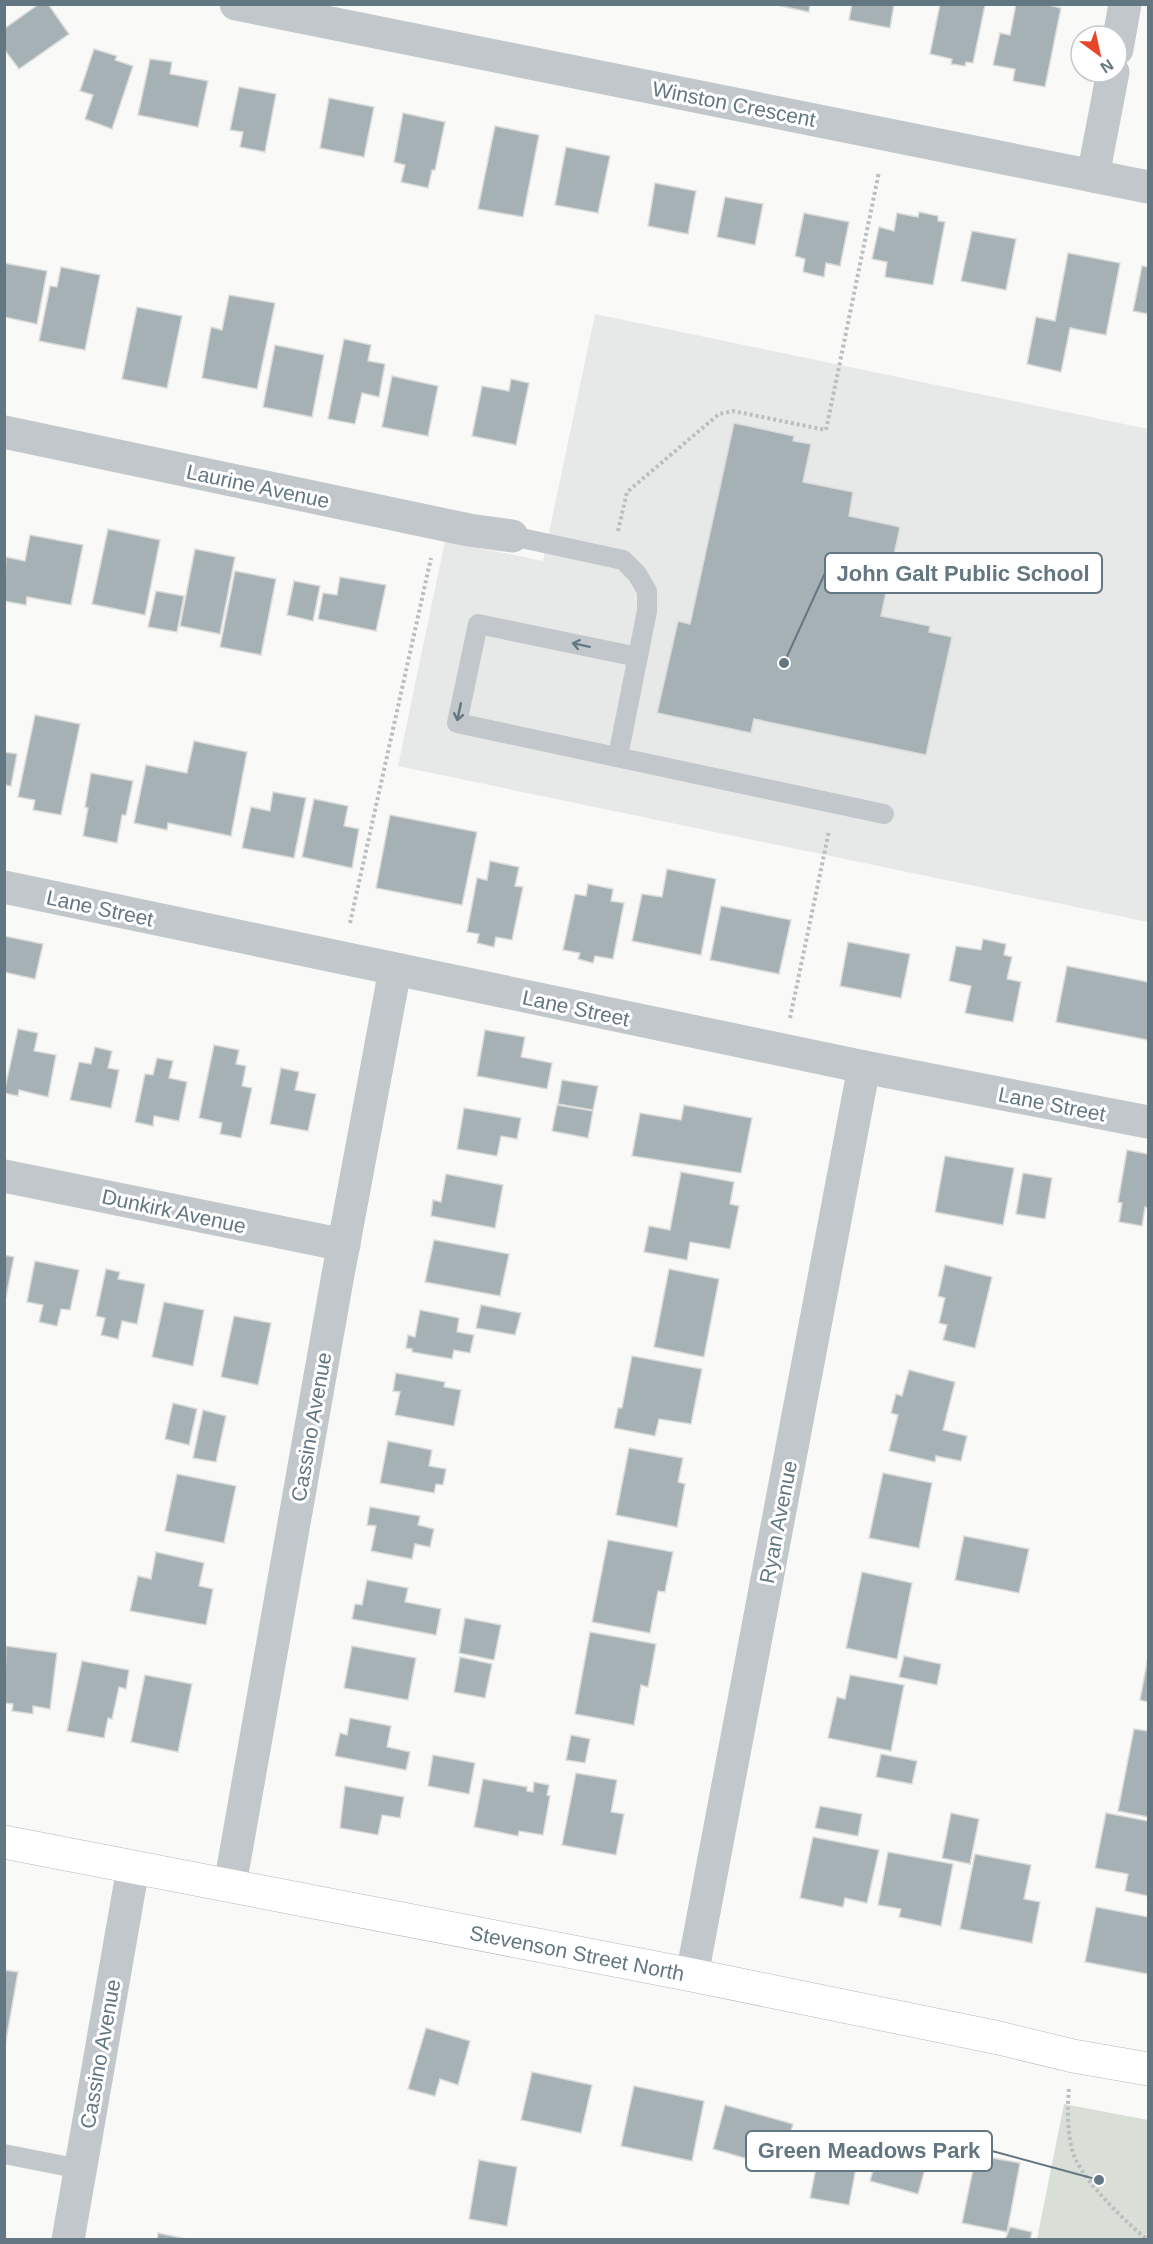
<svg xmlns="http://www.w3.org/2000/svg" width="1153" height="2244" viewBox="0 0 1153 2244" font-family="Arial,sans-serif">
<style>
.built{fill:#e7e9e8}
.green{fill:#d9ded6}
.building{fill:#a6b1b6;stroke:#dbdbd9;stroke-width:1.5}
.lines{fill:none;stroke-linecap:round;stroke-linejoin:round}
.secondary-casing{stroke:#b2b9be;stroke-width:34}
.path{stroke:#babec1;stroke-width:4;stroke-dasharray:3 3;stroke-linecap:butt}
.service{stroke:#c2c7cb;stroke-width:20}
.minor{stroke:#c2c7cb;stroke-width:33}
.secondary{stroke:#fff;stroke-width:33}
.oneway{stroke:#637782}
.labels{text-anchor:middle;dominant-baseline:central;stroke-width:6;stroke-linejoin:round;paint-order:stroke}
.street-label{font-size:21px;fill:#637782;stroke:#fff}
.leader{fill:none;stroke:#637782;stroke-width:2}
.callout-dot{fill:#637782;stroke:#fff;stroke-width:2}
.callout{fill:#fff;stroke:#637782;stroke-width:2}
.callout-label{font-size:22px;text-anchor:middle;font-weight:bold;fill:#637782}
</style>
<rect width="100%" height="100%" fill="#f9f9f7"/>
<polygon class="built" points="595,314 1148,429 1148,922 398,766 445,541 543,561"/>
<polygon class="green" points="1064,2104 1148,2120 1148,2239 1037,2239"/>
<g class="building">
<polygon points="39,4 48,4 69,34 19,69 4,49 4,29"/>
<polygon points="772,4 810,4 809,12"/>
<polygon points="852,4 894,4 890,28 849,20"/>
<polygon points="940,4 985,5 973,63 966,62 965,66 951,64 952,59 930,54"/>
<polygon points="1016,4 1044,4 1061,8 1045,87 1013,81 1015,69 993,65 1000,33 1010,35"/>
<polygon points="94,49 117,56 115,60 133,66 112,129 85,119 93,95 80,91"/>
<polygon points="150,59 172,62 170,74 208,81 198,127 138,115"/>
<polygon points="239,87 276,94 265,152 240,147 243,132 230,130"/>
<polygon points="329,98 374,107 364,157 320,148"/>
<polygon points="403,113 445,122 435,170 432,170 428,188 401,182 405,165 394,162"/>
<polygon points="495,126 539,135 523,217 478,209"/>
<polygon points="566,147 610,156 598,213 555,205"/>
<polygon points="655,183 696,191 688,234 648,226"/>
<polygon points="725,197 763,204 755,245 717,237"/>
<polygon points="919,212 938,216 938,221 945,222 933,285 885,277 887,262 872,259 879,227 894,231 897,213 918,217"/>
<polygon points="804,213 849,222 840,266 826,263 824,277 803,272 805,259 795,256"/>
<polygon points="972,231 1016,239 1006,290 961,281"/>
<polygon points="1068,253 1120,263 1106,335 1070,328 1061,372 1027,364 1036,317 1055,321"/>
<polygon points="4,263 47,271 37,324 4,317"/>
<polygon points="1142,266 1148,267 1148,314 1133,311"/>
<polygon points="61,267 100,275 85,350 39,341 50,286 57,287"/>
<polygon points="229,295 275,303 257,389 202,378 211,327 222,330"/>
<polygon points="137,307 182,316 167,388 122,379"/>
<polygon points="344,339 371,345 368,361 385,364 379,397 362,393 355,424 328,419"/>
<polygon points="275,345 324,355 312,417 263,407"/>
<polygon points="392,376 438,386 428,436 382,427"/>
<polygon points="511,379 529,383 516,445 472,436 482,386 509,391"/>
<polygon points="734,423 794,436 793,441 811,444 803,482 853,492 849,516 900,527 881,616 930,626 929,632 952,637 926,755 754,719 751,733 657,713 678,621 690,624"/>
<polygon points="108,529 160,540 145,615 92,604"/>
<polygon points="30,535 83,545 71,605 27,597 26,605 4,601 6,557 25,561"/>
<polygon points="195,549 235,557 220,634 180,626"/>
<polygon points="235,571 276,579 261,655 220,647"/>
<polygon points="340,577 386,585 376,631 318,619 323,593 337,595"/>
<polygon points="294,581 320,586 313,621 287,615"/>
<polygon points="156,591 184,596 177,632 148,627"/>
<polygon points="35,715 80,724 61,815 33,810 35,800 18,797"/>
<polygon points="194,741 247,752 231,836 168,823 167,830 134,823 146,765 187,773"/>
<polygon points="4,752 17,754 11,786 4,785"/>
<polygon points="91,773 133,781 126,815 122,815 117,843 83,836 88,808 85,807"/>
<polygon points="273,792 306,798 294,858 242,848 251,807 270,811"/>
<polygon points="314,799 348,806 344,826 359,829 352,868 302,857"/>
<polygon points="390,815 477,832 462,905 376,888"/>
<polygon points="490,861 519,867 515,886 523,887 512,940 496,937 494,947 477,943 479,934 467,932 477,878 487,880"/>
<polygon points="667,869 716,879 701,955 632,941 642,894 662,897"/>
<polygon points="588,884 613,889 611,901 624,903 613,959 595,956 593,963 578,959 580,953 563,950 575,894 586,896"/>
<polygon points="721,906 791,920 779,974 710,960"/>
<polygon points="4,936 43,944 35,979 4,972"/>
<polygon points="983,939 1006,944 1004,955 1012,957 1007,979 1021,982 1013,1022 965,1013 971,986 949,981 956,946 981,950"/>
<polygon points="848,942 910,954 901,998 840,986"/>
<polygon points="1067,966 1148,982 1148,1040 1056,1022"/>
<polygon points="18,1029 38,1033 34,1051 56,1055 48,1097 19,1090 18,1096 4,1093"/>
<polygon points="485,1030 525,1037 521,1057 552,1063 547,1089 477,1076"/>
<polygon points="214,1045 239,1050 236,1064 246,1066 242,1086 252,1088 241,1138 220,1134 222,1123 199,1118"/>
<polygon points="95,1047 112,1051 108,1068 119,1070 111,1108 70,1100 79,1062 91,1064"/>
<polygon points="157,1058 173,1061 169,1078 187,1082 179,1121 154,1116 153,1126 135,1122 145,1074 153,1075"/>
<polygon points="281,1068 299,1072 295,1090 316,1094 308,1131 270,1124"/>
<polygon points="562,1080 598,1086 593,1110 558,1104"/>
<polygon points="557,1105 593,1111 588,1138 552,1131"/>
<polygon points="684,1105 752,1118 741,1173 632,1156 640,1113 681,1120"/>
<polygon points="464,1108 521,1118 517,1139 501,1136 497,1156 457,1149"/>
<polygon points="1127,1150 1148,1154 1148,1208 1145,1207 1142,1226 1119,1222 1122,1203 1118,1202"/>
<polygon points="945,1156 1014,1168 1003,1225 935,1212"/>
<polygon points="681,1172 734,1182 730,1204 739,1206 730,1249 690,1242 687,1260 644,1252 649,1226 670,1230"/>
<polygon points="1023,1173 1052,1178 1045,1219 1016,1214"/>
<polygon points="446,1174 503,1185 495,1228 431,1216 433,1200 441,1202"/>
<polygon points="434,1240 509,1254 500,1296 425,1282"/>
<polygon points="4,1255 14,1257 6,1297 4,1297"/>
<polygon points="35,1261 79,1270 70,1310 61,1309 57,1326 39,1322 43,1305 27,1302"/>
<polygon points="945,1265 992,1277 975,1348 943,1340 947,1325 939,1323 945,1298 938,1296"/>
<polygon points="106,1269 120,1272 118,1279 145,1284 137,1324 122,1321 118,1339 101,1335 105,1318 96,1316"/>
<polygon points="669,1269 719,1279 704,1357 654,1347"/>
<polygon points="164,1302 204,1310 193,1366 152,1357"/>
<polygon points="481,1305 521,1313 515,1335 476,1328"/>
<polygon points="420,1310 459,1318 457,1332 474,1335 470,1353 454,1350 452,1359 412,1352 412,1349 406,1348 408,1335 415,1337"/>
<polygon points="234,1316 271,1323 258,1385 221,1377"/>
<polygon points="632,1356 702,1369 691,1424 659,1419 655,1436 614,1428 618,1408 622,1408"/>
<polygon points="909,1370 955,1382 943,1430 967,1436 961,1461 936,1456 935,1462 889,1451 898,1415 891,1413 896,1394 902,1396"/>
<polygon points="396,1373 445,1382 444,1387 461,1390 454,1426 395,1415 400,1392 393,1391"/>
<polygon points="173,1403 197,1409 189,1445 165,1439"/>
<polygon points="203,1410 226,1416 216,1462 193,1458"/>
<polygon points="388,1441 432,1450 429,1466 446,1469 443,1485 436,1484 434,1493 380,1483"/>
<polygon points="629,1448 683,1458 678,1482 685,1484 677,1527 616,1515"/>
<polygon points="883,1473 932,1483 919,1548 869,1538"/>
<polygon points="177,1474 236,1486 224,1543 165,1531"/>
<polygon points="370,1507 420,1516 418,1525 434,1529 430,1547 415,1544 412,1559 371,1551 376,1526 367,1525"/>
<polygon points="964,1536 1029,1549 1019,1593 955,1580"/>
<polygon points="608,1540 673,1552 665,1592 658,1591 650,1633 592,1622"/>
<polygon points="156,1552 204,1563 199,1586 213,1589 206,1625 130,1611 138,1576 151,1579"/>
<polygon points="862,1572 912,1583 897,1659 846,1648"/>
<polygon points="367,1580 408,1588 405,1602 441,1609 436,1635 352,1619 355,1604 362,1605"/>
<polygon points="465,1618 501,1625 494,1660 459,1653"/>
<polygon points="590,1632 656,1644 648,1687 641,1685 634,1725 575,1714"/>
<polygon points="6,1646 57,1653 50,1709 33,1706 33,1714 12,1711 13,1704 4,1703"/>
<polygon points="352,1646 416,1658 408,1700 344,1688"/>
<polygon points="904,1656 941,1664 937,1685 899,1677"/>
<polygon points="460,1657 492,1664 485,1698 454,1692"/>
<polygon points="1148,1657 1148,1702 1140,1700"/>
<polygon points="82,1661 129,1670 126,1689 119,1687 112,1719 108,1718 104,1738 67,1731"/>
<polygon points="145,1675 192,1684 178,1752 131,1742"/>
<polygon points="850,1675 904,1685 891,1751 828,1738 837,1697 845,1699"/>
<polygon points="350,1718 391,1726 387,1747 410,1752 406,1770 335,1756 340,1733 347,1735"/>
<polygon points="1134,1729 1148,1731 1148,1817 1118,1811"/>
<polygon points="571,1735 590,1739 585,1763 566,1760"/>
<polygon points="881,1754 917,1761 912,1784 876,1777"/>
<polygon points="433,1755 475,1763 469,1794 428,1786"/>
<polygon points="576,1773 617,1780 611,1812 624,1814 616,1855 562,1845"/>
<polygon points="483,1779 527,1787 527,1791 533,1792 534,1782 549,1785 547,1795 550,1796 543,1835 519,1831 518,1836 474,1827"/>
<polygon points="345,1786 404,1797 400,1818 382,1815 378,1835 340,1828"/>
<polygon points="820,1806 862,1814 858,1836 815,1828"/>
<polygon points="951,1813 979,1819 970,1864 942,1858"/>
<polygon points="1106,1813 1148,1821 1148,1896 1125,1891 1128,1874 1095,1868"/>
<polygon points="813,1837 879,1850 867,1903 845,1898 843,1907 800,1898"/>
<polygon points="888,1852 953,1864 941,1926 899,1917 901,1909 878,1905"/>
<polygon points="975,1854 1031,1865 1024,1899 1040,1902 1032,1943 960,1929"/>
<polygon points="1096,1907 1148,1917 1148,1974 1085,1962"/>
<polygon points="4,1970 18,1972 4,2052"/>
<polygon points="426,2028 470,2041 458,2085 440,2079 435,2096 408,2089"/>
<polygon points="532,2072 592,2085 581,2133 521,2120"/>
<polygon points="634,2086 704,2101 692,2161 621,2146"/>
<polygon points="725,2105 793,2124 780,2168 713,2149"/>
<polygon points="882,2137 930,2151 918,2194 870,2181"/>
<polygon points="822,2138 860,2146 849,2205 810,2198"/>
<polygon points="976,2155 1020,2163 1007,2232 962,2223"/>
<polygon points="479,2160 517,2167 507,2226 469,2219"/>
<polygon points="1010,2227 1032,2232 1030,2240 1005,2240"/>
<polygon points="158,2233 191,2240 157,2240"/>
</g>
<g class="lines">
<g class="secondary-casing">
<polyline id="secondary" points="4,1842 692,1975 999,2038 1073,2056 1148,2069"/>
</g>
<g class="path">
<polyline points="618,531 627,492 719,414 733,411 826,430 879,172"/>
<polyline points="350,923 431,558"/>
<polyline points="790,1018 829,831"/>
<path d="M1069 2089C1067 2108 1067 2140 1075 2158 1086 2183 1126 2223 1148 2240"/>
</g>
<g class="service">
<polyline points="512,536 623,560 637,574 647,591 647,611 618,756"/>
<polyline points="638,657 478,624 457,723 884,814"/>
<polyline points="4,2154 80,2169"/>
</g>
<g class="minor">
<polyline points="236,4 1148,187"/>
<polyline points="1117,49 1125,4"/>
<polyline points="1093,176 1113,72"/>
<polyline points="4,432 469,530 512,536"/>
<polyline points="4,887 864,1067 1148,1122"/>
<polyline points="4,1176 344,1245"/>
<polyline points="230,1885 337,1280 395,970"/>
<polyline points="692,1975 864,1067"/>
<polyline points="68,2240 133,1868"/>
</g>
<use href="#secondary" class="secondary"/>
</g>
<defs><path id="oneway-shaft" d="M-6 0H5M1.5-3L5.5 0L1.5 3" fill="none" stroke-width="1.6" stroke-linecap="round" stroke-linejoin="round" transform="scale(1.5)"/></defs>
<g class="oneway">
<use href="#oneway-shaft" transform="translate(581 645) rotate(-168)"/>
<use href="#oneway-shaft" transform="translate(459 712) rotate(102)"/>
</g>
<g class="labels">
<g class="street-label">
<text transform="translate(734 104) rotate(11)">Winston Crescent</text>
<text transform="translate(258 486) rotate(12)">Laurine Avenue</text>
<text transform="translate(100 908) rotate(12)">Lane Street</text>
<text transform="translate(576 1008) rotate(12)">Lane Street</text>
<text transform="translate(1052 1104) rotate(11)">Lane Street</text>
<text transform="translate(174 1211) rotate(12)">Dunkirk Avenue</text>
<text transform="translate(311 1427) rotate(-80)">Cassino Avenue</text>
<text transform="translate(778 1522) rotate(-79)">Ryan Avenue</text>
<text transform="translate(577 1953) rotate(11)">Stevenson Street North</text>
<text transform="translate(100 2054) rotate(-80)">Cassino Avenue</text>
</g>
</g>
<path class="leader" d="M784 663L825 573M1099 2180L992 2151"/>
<g class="callout-dot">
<circle cx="784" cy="663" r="6"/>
<circle cx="1099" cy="2180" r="6"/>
</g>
<g class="callout">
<rect x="825" y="553" width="277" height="40" rx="6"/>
<rect x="746" y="2131" width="246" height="40" rx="6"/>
</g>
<g class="callout-label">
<text x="963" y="581">John Galt Public School</text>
<text x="869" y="2158">Green Meadows Park</text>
</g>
<rect width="1153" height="2244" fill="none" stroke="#637782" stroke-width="12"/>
<g transform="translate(1099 54) rotate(147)"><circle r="28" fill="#ffffff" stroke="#c1c9cd" stroke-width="1.5"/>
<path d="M0-4.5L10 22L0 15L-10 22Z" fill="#e74629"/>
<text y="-9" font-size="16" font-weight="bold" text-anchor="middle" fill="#637782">N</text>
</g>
</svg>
